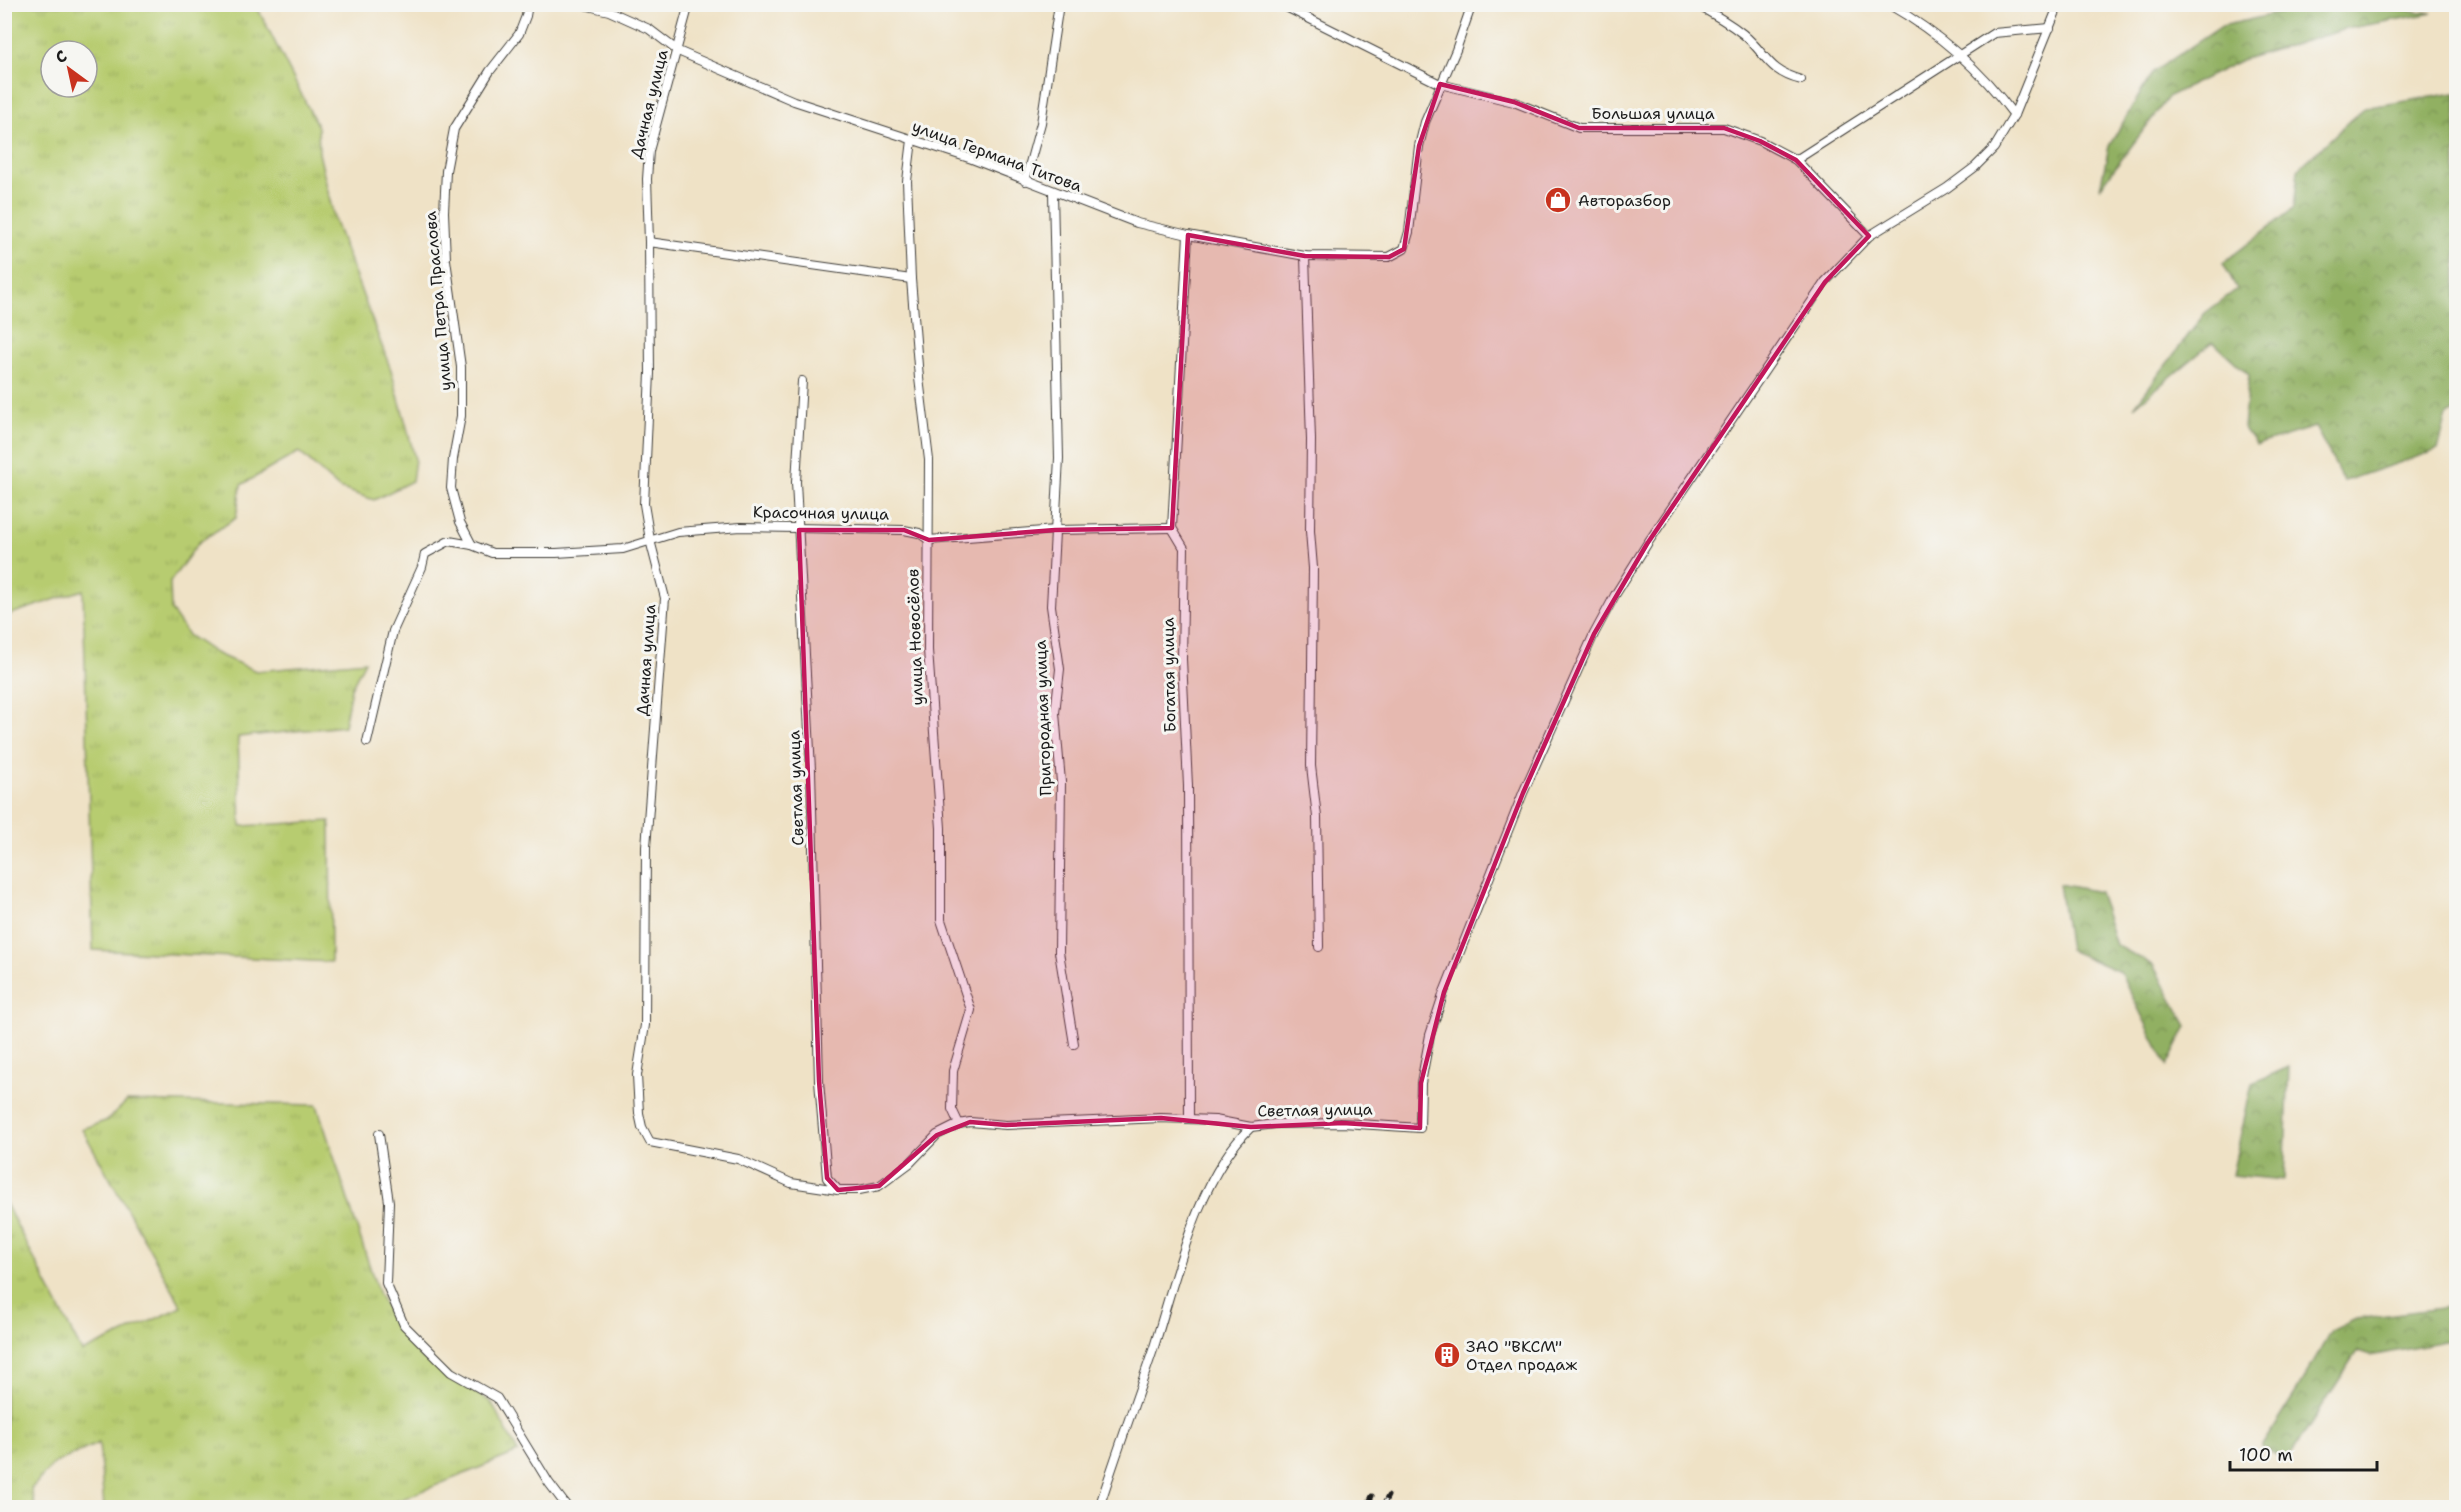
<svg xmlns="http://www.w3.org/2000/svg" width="2461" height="1512" viewBox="0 0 2461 1512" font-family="'Shantell Sans',sans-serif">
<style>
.grass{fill:url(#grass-tufts);stroke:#6a7446;stroke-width:1.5;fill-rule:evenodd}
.forest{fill:url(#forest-crowns);stroke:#56663f;stroke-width:1.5}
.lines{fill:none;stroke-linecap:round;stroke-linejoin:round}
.minor-casing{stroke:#3c3a36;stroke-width:10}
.minor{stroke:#fff;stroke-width:8}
.rail-casing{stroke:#1c1c1c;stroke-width:5}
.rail{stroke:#f6f6f2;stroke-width:3;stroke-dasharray:9;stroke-linecap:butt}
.marked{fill:#c2185b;fill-opacity:0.2;stroke:#c2185b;stroke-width:4.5;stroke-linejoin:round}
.labels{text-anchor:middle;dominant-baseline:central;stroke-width:6;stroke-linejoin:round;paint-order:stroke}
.street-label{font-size:16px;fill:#1c1c1c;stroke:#f6f6f2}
.poi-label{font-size:16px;fill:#1c1c1c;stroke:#f6f6f2;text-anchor:start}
</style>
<defs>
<pattern id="grass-tufts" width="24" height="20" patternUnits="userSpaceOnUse" patternTransform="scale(1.5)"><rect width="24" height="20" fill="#b7cc70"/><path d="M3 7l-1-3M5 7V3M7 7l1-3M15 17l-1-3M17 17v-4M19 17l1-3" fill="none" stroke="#9daf60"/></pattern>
<pattern id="forest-crowns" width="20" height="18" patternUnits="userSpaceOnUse" patternTransform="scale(1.5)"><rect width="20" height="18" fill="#91b062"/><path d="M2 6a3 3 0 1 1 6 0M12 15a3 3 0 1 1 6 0" fill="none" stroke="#768e50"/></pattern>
</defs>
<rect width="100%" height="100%" fill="#f6f6f2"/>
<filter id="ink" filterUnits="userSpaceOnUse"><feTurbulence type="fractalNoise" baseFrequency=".0167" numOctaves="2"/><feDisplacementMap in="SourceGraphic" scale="12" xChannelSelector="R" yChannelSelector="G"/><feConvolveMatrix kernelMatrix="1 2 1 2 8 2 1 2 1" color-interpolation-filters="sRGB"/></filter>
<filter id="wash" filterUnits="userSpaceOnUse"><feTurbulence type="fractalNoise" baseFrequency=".008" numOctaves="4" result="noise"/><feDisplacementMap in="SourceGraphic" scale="24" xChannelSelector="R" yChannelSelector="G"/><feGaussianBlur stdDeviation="1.35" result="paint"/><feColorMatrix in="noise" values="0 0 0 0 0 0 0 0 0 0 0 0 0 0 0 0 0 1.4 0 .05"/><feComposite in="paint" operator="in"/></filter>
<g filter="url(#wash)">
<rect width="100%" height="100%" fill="#efe2c6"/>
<g class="grass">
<path d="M4 5H256L318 127 319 153 335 222 391 370 406 424 415 459 412 481 374 500 339 488 299 452 241 485 236 518 199 542 170 582 171 610 188 635 215 653 256 671 365 661 351 688 344 726 238 737 241 826 330 821 331 962 93 950 83 590 5 616ZM51 51H87V87H51Z"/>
<polygon points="127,1101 317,1105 379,1295 405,1340 422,1358 491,1402 518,1452 383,1507 104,1508 99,1443 53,1464 31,1489 35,1507 5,1507 5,1202 82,1352 182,1307 82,1129 108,1120"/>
</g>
<g class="forest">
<polygon points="2318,4 2367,5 2432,13 2346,29 2244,59 2169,96 2100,188 2109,146 2153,72 2222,26"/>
<polygon points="2456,93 2456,410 2447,415 2438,450 2344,481 2315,427 2256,445 2243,427 2249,375 2213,342 2134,407 2205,313 2237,289 2223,263 2294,208 2298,169 2364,108"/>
<polygon points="2059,884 2099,892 2116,945 2153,965 2187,1026 2167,1066 2120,972 2069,950"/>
<polygon points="2289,1067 2284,1180 2232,1175 2252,1083"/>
<polygon points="2456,1306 2456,1339 2370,1355 2358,1351 2287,1460 2261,1447 2296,1392 2331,1331 2356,1319"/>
</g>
</g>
<g filter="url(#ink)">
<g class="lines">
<g class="minor-casing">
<g id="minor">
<polyline points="580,4 609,11 649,29 678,51 794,101 972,159 1137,223 1188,235 1305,256 1389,257 1404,249 1409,232 1419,146 1425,122 1456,50 1472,4"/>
<polyline points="689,4 649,151 647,179 649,242 650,373 644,504 650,540 665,598 646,847 645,1025 637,1075 639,1113 642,1127 650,1142 738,1159 791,1183 838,1190 859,1190 879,1186 910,1163 937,1135 959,1124 970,1122 1006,1125 1161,1118 1215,1120 1251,1127 1275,1124 1343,1123 1420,1128 1421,1083 1430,1035 1444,992 1523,793 1594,634 1615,595 1647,544 1825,282 1869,236 1947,188 1975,167 1994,148 2014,115 2059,4"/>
<polyline points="1280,4 1440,84 1514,102 1579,128 1724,128 1760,141 1796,160 1869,236"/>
<path d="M1695 4C1712 13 1728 22 1743 34 1767 54 1767 71 1801 80"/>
<path d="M1888 4C1937 32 1981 70 2014 115"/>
<polyline points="912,140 907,181 911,279 919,378 929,460 928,650 941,828 941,920 971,1010 953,1071 952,1109 959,1124"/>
<polyline points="1796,160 1994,33 2050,28"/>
<polyline points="1025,181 1041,123 1059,4"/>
<polyline points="1053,192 1059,458 1051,606 1060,669 1055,713 1061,782 1059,952 1074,1044"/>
<polyline points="1188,235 1172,528 1184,548 1182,659 1188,786 1189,1118"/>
<polyline points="649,242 911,279"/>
<polyline points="1305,256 1311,440 1310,531 1313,568 1311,766 1317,817 1319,947"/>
<polyline points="802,381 796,482 811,770 819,1081 827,1178 838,1190"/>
<polyline points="472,545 492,553 556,553 623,549 678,532 741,527 904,530 919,533 929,540 1055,530 1172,528"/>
<polyline points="367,742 393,631 422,567 425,554 449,541 472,545 460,522 451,488 453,459 461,416 461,367 446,260 444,212 446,171 454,129 490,71 519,34 526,16 528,4"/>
<polyline points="379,1134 389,1202 386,1283 404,1325 451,1372 497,1398 549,1483 568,1508"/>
<path d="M1099 1508C1116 1454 1136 1401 1154 1347 1176 1278 1197 1178 1251 1127"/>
</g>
</g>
<use href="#minor" class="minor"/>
<g class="rail-casing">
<g id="rail">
<polyline points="1366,1508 1372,1496"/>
<polyline points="1382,1508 1388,1496"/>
</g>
</g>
<use href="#rail" class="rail"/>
</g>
</g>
<path class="marked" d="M1440 84 1514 102 1579 128H1724L1760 141 1796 160 1869 236 1825 282 1647 544 1594 634 1523 793 1444 992 1421 1083 1420 1128 1343 1123 1251 1127 1161 1118 1006 1125 970 1122 937 1135 879 1186 838 1190 827 1178 819 1081 799 530H904L929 540 1055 530 1172 528 1188 235 1305 256 1389 257 1404 249 1419 146Z"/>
<defs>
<g id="shop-disc" transform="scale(1.35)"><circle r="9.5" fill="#c8321e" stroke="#f6f6f2"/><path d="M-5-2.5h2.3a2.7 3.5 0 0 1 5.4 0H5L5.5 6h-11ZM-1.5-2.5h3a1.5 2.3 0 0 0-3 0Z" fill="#fff"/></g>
<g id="building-disc" transform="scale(1.35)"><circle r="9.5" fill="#c8321e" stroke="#f6f6f2"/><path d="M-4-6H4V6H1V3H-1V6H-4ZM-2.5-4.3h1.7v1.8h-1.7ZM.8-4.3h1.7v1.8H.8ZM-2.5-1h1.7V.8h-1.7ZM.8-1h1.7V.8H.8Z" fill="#fff"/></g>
</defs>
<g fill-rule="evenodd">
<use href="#shop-disc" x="1558" y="200"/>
<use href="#building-disc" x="1447" y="1355"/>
</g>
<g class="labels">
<g class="street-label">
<text transform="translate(649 104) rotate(-76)">Дачная улица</text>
<text x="1653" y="113">Большая улица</text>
<text transform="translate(997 156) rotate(20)">улица Германа Титова</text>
<text transform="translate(438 301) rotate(-95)">улица Петра Праслова</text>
<text transform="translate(821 513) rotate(1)">Красочная улица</text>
<text transform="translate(915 637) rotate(-92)">улица Новосёлов</text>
<text transform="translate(646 660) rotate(-86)">Дачная улица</text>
<text transform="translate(1169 675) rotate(-91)">Богатая улица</text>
<text transform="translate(1043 718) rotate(-92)">Пригородная улица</text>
<text transform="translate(796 788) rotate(-92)">Светлая улица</text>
<text transform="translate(1315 1110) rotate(-1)">Светлая улица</text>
</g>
<g class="poi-label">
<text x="1578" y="200">Авторазбор</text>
<text x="1466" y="1346">ЗАО "ВКСМ"<tspan x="1466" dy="18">Отдел продаж</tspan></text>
</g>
</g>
<rect width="2461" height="1512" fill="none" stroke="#f6f6f2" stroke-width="24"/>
<g transform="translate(69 69) rotate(327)"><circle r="28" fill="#f6f6f2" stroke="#9f9f9c" stroke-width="1.5"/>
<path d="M0-4.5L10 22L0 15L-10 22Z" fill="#c8321e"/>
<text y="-9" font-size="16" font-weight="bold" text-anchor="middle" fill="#1c1c1c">С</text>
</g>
<path d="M2230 1461v9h147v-9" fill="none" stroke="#1c1c1c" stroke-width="3"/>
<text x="2239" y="1461" font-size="18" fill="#1c1c1c" stroke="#f6f6f2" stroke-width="4.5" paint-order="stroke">100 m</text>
</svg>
